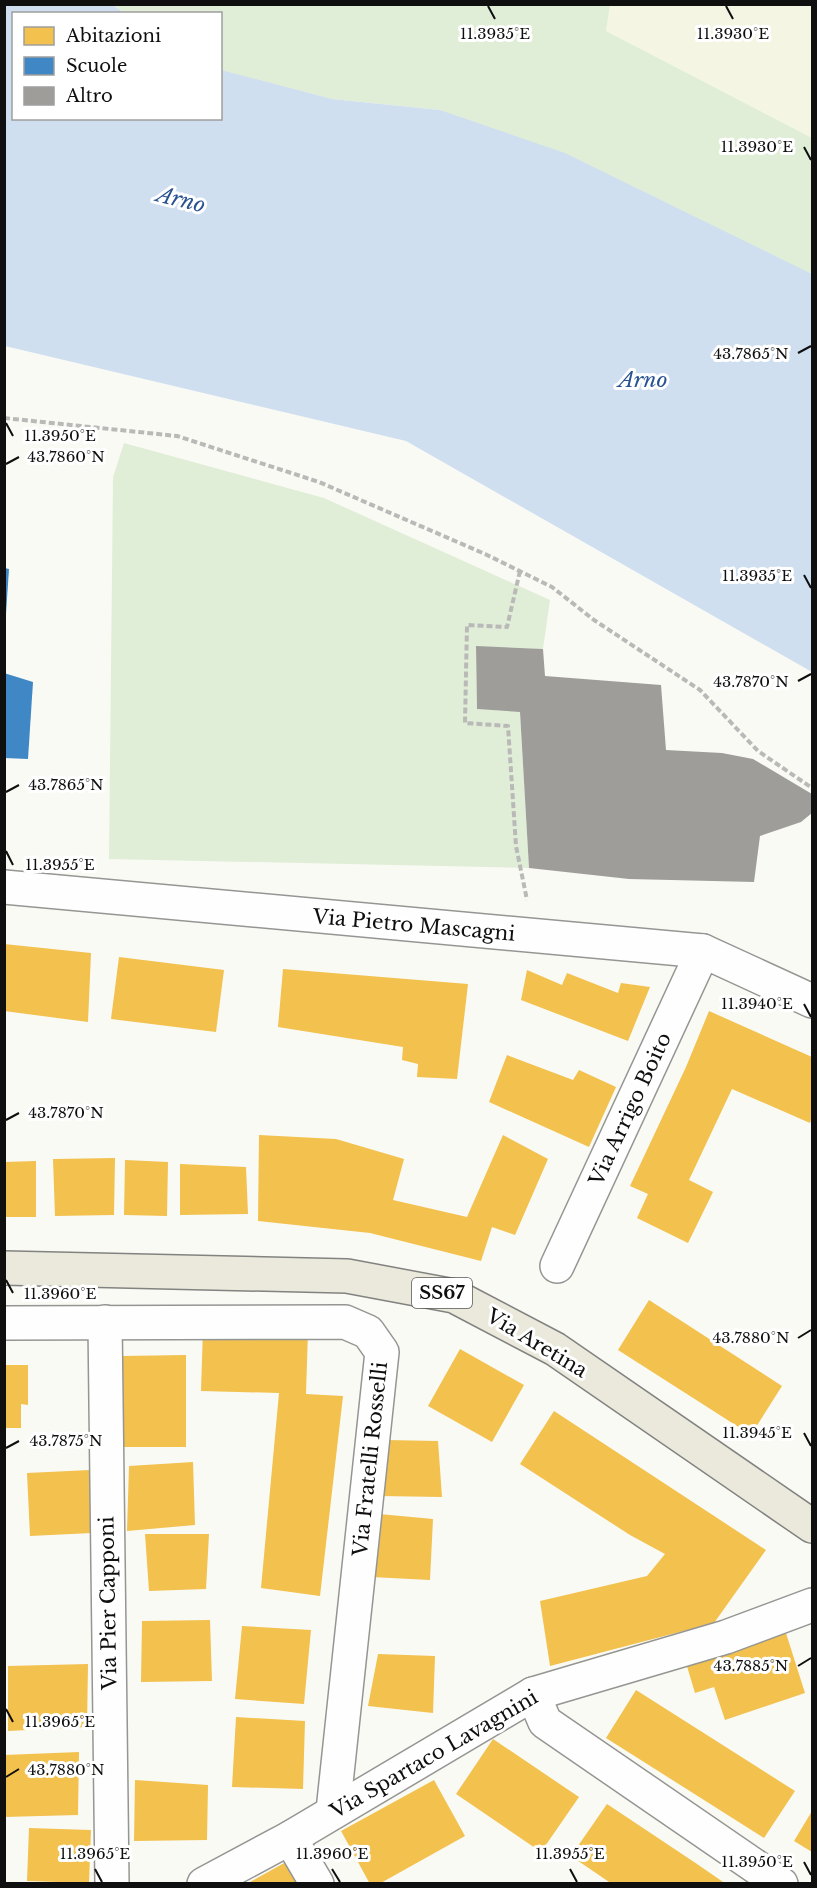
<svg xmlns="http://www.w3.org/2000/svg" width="817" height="1888" viewBox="0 0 817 1888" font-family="'Libre Baskerville',serif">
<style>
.farmland{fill:#f4f5e3}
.green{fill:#e1eed7}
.water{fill:#cfdff0}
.homes{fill:#f2c14e}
.schools{fill:#3f88c5}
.building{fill:#9e9d9a}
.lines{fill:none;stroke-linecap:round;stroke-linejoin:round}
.minor-casing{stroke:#959593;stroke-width:36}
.major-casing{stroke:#828280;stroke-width:36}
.path{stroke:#b9b9b8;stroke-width:4;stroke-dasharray:6 3;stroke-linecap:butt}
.minor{stroke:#fefefe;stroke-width:33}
.major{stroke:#eae9dc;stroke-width:33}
.ticks{fill:none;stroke:#0f0f0f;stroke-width:2}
.labels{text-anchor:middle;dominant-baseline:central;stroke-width:6;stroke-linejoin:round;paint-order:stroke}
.shield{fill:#fff;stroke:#575757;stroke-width:1.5}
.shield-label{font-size:18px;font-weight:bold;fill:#0f0f0f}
.street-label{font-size:20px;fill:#0f0f0f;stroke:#fff}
.water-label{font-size:21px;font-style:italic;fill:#285291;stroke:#fff}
.ticks-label{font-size:15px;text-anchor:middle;fill:#0f0f0f;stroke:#fff;stroke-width:6;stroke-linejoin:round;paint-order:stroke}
</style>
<rect width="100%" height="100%" fill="#fafaf5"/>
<polygon class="farmland" points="610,5 812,5 812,138 606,31"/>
<g class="green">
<polygon points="113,5 610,5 606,31 812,138 812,274 440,110 332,99 224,72 221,70 220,14 124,13"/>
<polygon points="124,443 324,498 550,600 543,649 476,647 477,709 520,712 529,868 109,859 113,477"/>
</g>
<polygon class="water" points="5,4 113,5 124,13 14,14 14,118 220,118 221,70 332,99 440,110 565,153 812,274 812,672 406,441 5,346"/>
<g class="homes">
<polygon points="4,944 91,953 88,1022 4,1011"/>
<polygon points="119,957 224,970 216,1032 111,1019"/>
<polygon points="283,969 468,984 457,1079 417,1077 418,1064 402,1060 403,1047 278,1027"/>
<polygon points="527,970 562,985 567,973 618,993 621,983 650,987 628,1041 521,1000"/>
<polygon points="709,1011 812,1057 812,1117 810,1123 732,1089 689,1180 713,1192 688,1243 637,1218 648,1194 630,1186 686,1067"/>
<polygon points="507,1055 573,1080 579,1070 616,1087 589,1147 489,1102"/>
<polygon points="259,1135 336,1139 404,1159 393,1200 467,1217 503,1135 548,1159 515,1235 492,1227 481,1261 370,1233 258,1221"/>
<polygon points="115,1158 114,1215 55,1216 53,1159"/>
<polygon points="125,1160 168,1162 167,1216 124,1215"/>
<polygon points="36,1161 36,1217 4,1217 4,1162"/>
<polygon points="180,1164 246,1167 248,1214 180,1215"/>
<polygon points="649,1300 782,1386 751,1435 618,1350"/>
<polygon points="203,1328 308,1331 306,1394 343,1396 320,1596 261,1588 279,1393 201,1391"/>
<polygon points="460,1349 524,1385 492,1442 428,1406"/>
<polygon points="186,1355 186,1447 123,1447 122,1356"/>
<polygon points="4,1365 28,1365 28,1405 21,1404 21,1428 4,1428"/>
<polygon points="554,1411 766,1550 714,1623 550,1666 540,1601 647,1576 665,1554 630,1535 520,1464"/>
<polygon points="386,1440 438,1441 442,1497 379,1496"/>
<polygon points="193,1462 195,1525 127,1531 129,1466"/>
<polygon points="90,1470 92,1533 30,1536 27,1473"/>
<polygon points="379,1514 433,1519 430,1580 371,1577"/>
<polygon points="145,1534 209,1534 206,1589 149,1591"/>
<polygon points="210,1620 212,1681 141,1682 142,1621"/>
<polygon points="242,1626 311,1630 304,1704 235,1699"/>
<polygon points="785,1630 805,1693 725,1720 714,1687 695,1693 686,1663"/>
<polygon points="378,1654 435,1656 433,1713 368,1706"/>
<polygon points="88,1664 87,1727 8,1731 8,1666"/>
<polygon points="636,1690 795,1791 764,1838 606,1738"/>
<polygon points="236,1717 305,1721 303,1789 232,1787"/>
<polygon points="493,1739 579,1797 541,1852 456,1794"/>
<polygon points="79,1752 78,1815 4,1817 4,1755"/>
<polygon points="135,1780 208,1785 207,1840 134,1841"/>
<polygon points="434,1780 465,1836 379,1884 370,1884 341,1831"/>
<polygon points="607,1804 697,1864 726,1884 612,1884 571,1856"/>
<polygon points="812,1811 812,1852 794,1841"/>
<polygon points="29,1828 91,1830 89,1883 27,1881"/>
<polygon points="286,1862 297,1884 251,1884 250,1882"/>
</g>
<g class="schools">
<polygon points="5,568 9,569 6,614 5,614"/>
<polygon points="4,673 33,682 28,759 4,758"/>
</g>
<polygon class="building" points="476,646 543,649 545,676 661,685 666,750 722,753 753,759 812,794 812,813 801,822 760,836 754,882 629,879 529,868 520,712 477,709"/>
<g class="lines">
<g class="minor-casing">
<g id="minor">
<polyline points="4,887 703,951 812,1001"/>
<polyline points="557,1266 703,951"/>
<polyline points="105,1322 112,1884"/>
<polyline points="4,1323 345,1322 368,1332 382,1352 333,1811"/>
<polyline points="533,1694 545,1722 781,1884"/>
<polyline points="290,1838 317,1884"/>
<polyline points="204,1884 290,1838 533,1694 726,1637 812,1605"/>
</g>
</g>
<g class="major-casing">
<polyline id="major" points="4,1268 347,1276 454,1296 555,1349 812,1526"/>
</g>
<g class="path">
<polyline points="4,418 177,436 319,482 485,554 552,587 594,620 700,690 758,751 812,788"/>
<polyline points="520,571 507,627 467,625 465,723 508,726 516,846 527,900"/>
</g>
<use href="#minor" class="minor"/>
<use href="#major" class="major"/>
</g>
<path class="ticks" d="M488 6 495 19M726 6 733 19M804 147 811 160M798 353 811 346M6 423 13 436M6 464 19 457M804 575 811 588M798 681 811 674M6 792 19 785M6 851 13 865M804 1004 811 1017M6 1120 19 1113M6 1280 13 1293M798 1338 811 1330M804 1433 811 1446M6 1448 19 1441M798 1666 811 1658M6 1709 13 1722M6 1777 19 1769M804 1862 811 1875M95 1869 102 1882M332 1869 340 1882M570 1869 577 1882"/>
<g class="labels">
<rect class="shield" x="412" y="1278" width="60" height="30" rx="4.5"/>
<g class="shield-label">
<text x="442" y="1293">SS67</text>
</g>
<g class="street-label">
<text transform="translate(414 925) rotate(5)">Via Pietro Mascagni</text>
<text transform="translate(630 1109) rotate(-65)">Via Arrigo Boito</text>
<text transform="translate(537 1343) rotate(31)">Via Aretina</text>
<text transform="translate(370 1459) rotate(-84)">Via Fratelli Rosselli</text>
<text transform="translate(108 1603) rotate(-91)">Via Pier Capponi</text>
<text transform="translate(434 1754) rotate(-30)">Via Spartaco Lavagnini</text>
</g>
<g class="water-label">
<text transform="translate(181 200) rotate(14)">Arno</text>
<text x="643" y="380">Arno</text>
</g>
</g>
<g class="ticks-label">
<text x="495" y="39">11.3935°E</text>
<text x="733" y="39">11.3930°E</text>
<text x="757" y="152">11.3930°E</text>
<text x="751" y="359">43.7865°N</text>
<text x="60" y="441">11.3950°E</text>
<text x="66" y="462">43.7860°N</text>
<text x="757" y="581">11.3935°E</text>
<text x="751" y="687">43.7870°N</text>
<text x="66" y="790">43.7865°N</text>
<text x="60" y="870">11.3955°E</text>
<text x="757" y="1009">11.3940°E</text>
<text x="66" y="1118">43.7870°N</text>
<text x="60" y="1299">11.3960°E</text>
<text x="751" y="1343">43.7880°N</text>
<text x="757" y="1438">11.3945°E</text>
<text x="66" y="1446">43.7875°N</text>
<text x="751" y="1671">43.7885°N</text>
<text x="60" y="1727">11.3965°E</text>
<text x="66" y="1775">43.7880°N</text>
<text x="95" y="1859">11.3965°E</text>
<text x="332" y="1859">11.3960°E</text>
<text x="570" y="1859">11.3955°E</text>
<text x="757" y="1867">11.3950°E</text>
</g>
<rect width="817" height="1888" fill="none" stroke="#0f0f0f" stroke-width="12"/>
<rect x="12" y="12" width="210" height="108" fill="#ffffff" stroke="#9f9f9f" stroke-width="1.5"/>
<rect x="24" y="27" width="30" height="18" fill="#f2c14e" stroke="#9f9f9f" stroke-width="1.5"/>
<text x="66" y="42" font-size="18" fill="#0f0f0f">Abitazioni</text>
<rect x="24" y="57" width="30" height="18" fill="#3f88c5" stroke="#9f9f9f" stroke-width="1.5"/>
<text x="66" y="72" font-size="18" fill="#0f0f0f">Scuole</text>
<rect x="24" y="87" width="30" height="18" fill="#9e9d9a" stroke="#9f9f9f" stroke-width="1.5"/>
<text x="66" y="102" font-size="18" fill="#0f0f0f">Altro</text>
</svg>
